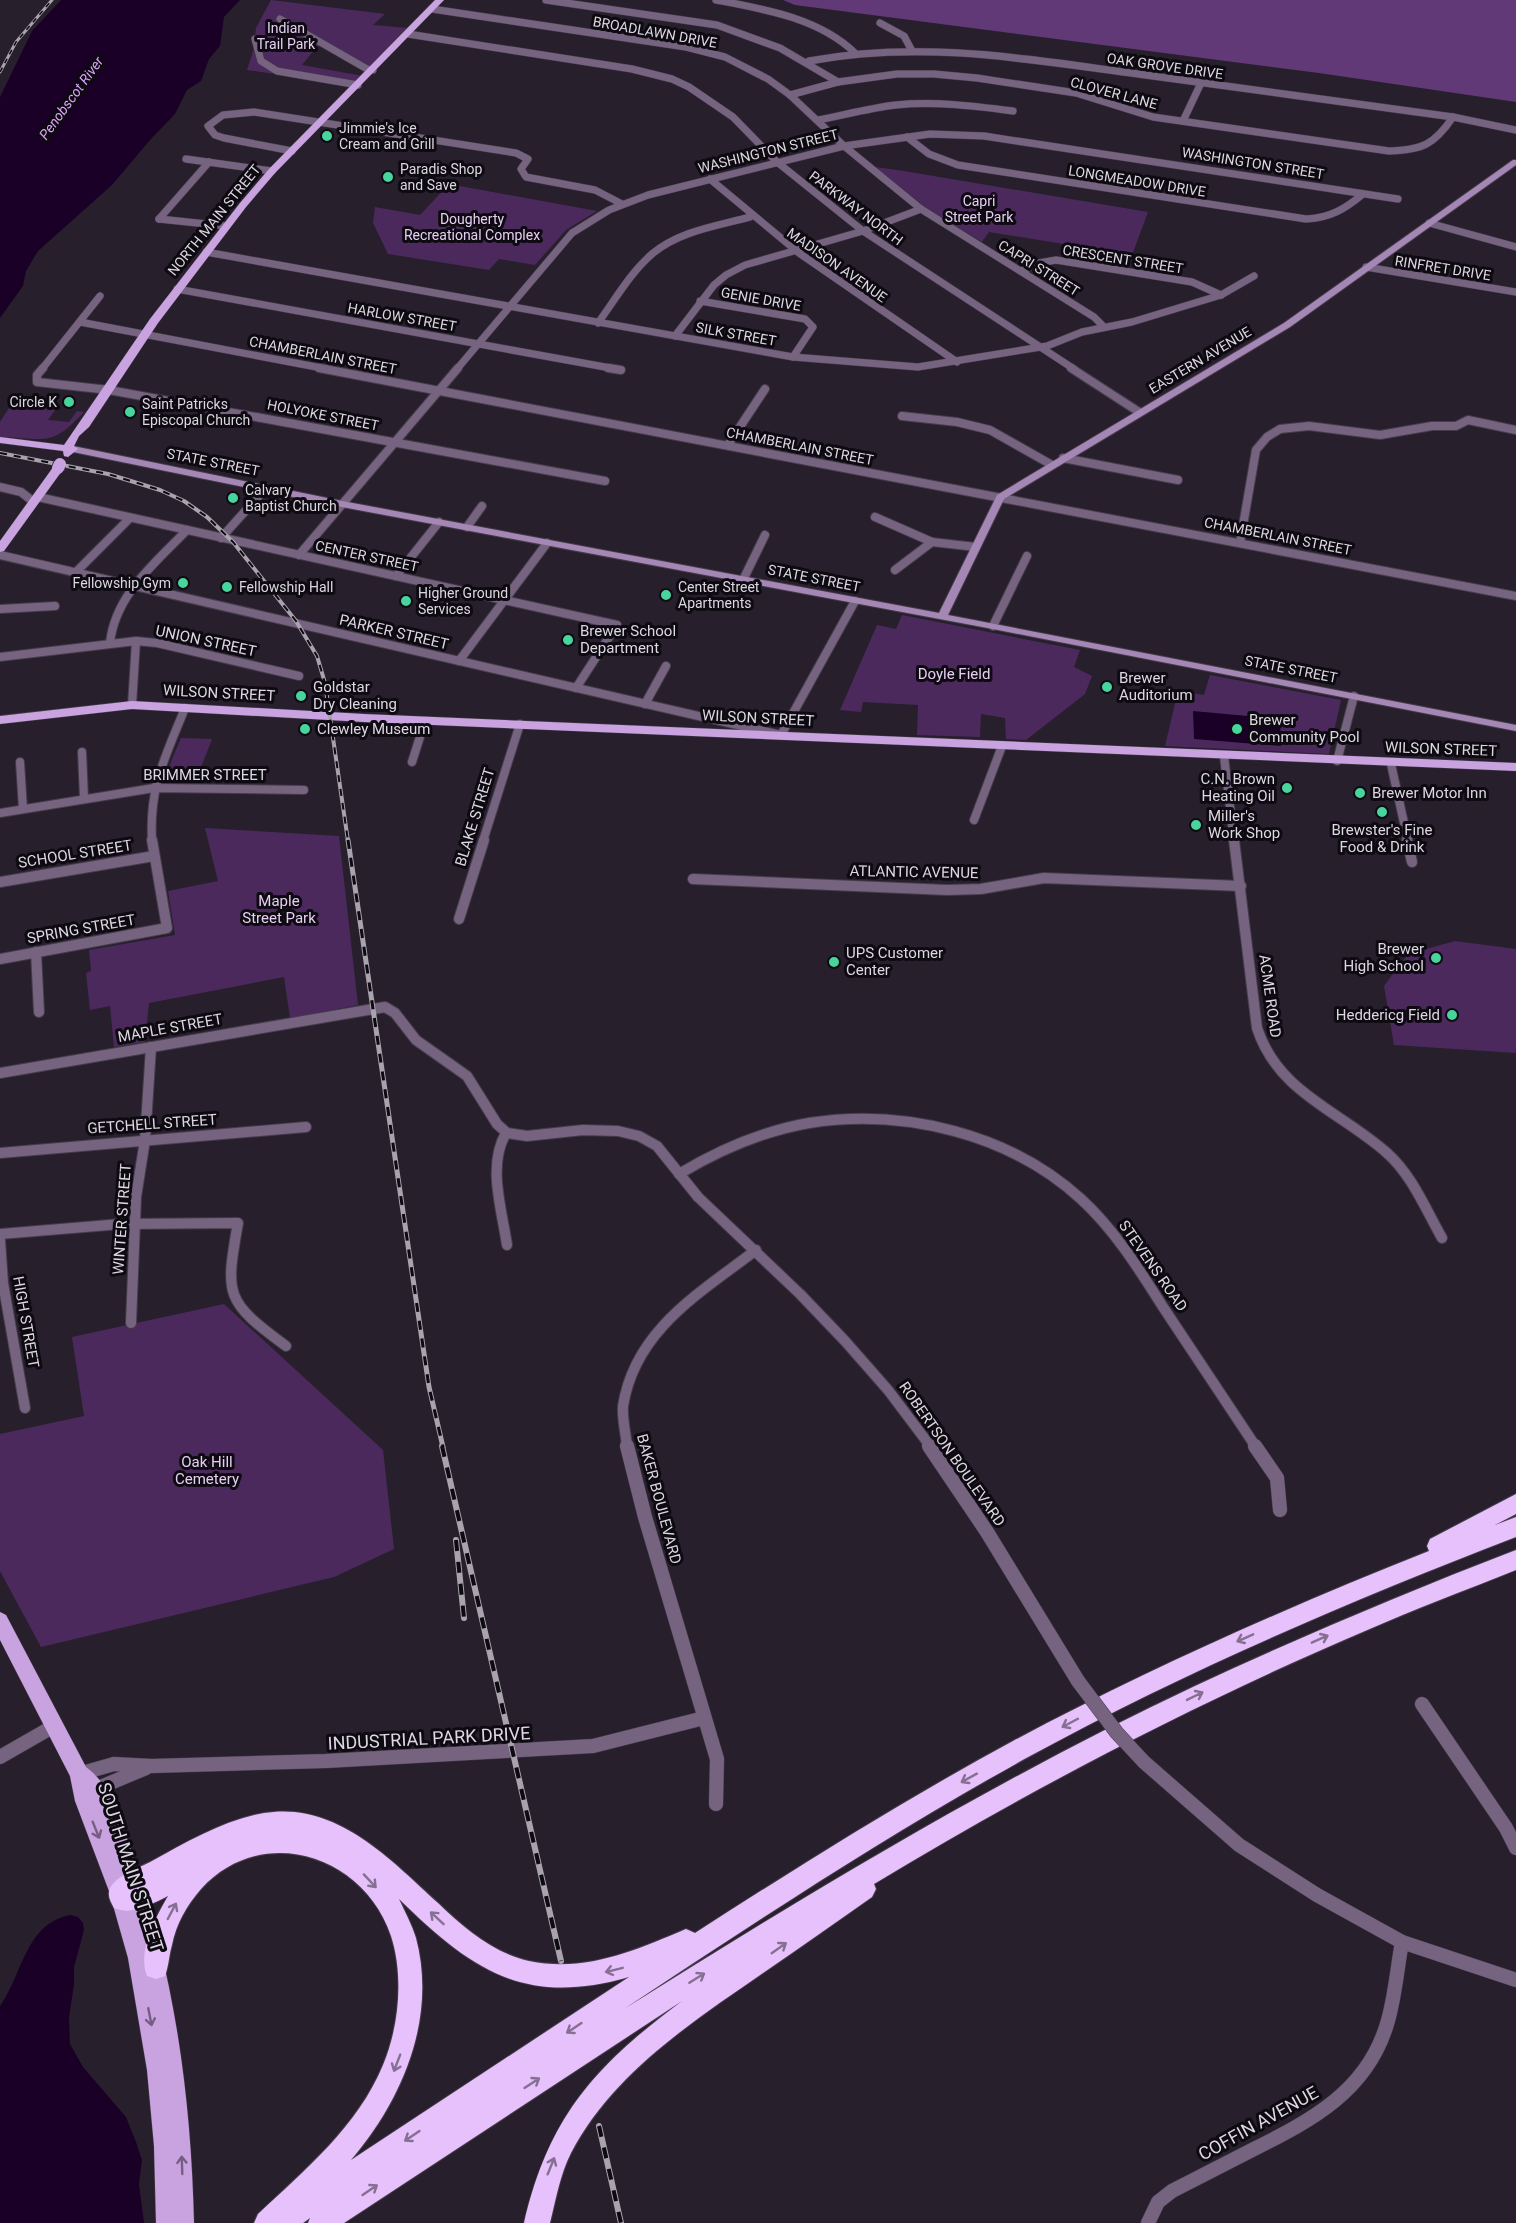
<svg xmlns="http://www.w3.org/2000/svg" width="1516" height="2223" viewBox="0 0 1516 2223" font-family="Roboto,sans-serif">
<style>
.green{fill:#4c295d}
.forest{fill:#623977}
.water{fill:#1a0027}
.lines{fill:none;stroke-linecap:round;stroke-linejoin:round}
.street-far3-casing{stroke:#453c4a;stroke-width:8}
.street-far2-casing{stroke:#453c4a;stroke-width:10}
.street-far1-casing{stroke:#453c4a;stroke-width:12}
.street-casing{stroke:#453c4a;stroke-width:15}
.secondary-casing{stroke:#453c4a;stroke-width:2}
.primary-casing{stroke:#453c4a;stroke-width:1}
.highway-casing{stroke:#453c4a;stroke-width:2}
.street-far3{stroke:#756380;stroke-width:7}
.street-far2{stroke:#756380;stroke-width:8}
.street-far1{stroke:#756380;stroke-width:10}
.street{stroke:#756380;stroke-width:14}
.secondary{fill:#a587b5;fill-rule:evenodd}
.primary{fill:#c9a3df;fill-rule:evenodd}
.highway{fill:#e6c1fb;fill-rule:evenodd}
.rail-far3-casing{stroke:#a9a3ae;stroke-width:3}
.rail-far2-casing{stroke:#a9a3ae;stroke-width:4}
.rail-far1-casing{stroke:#a9a3ae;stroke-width:5}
.rail-casing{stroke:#a9a3ae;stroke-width:6}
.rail-far3{stroke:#0e0a11;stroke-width:1.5;stroke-dasharray:5;stroke-linecap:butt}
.rail-far2{stroke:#0e0a11;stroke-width:2;stroke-dasharray:7;stroke-linecap:butt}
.rail-far1{stroke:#0e0a11;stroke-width:3;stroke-dasharray:9;stroke-linecap:butt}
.rail{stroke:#0e0a11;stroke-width:4;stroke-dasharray:11;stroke-linecap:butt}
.street-bridge-casing{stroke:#453c4a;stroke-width:15;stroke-linecap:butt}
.primary-bridge-casing{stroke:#453c4a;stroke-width:14;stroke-linecap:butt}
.street-bridge{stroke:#756380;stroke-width:14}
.primary-bridge{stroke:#c9a3df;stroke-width:12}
.oneway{stroke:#856f92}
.oneway2{stroke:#755e82}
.poi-dot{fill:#48d49d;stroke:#0e0a11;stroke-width:2}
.labels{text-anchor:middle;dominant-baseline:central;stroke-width:6;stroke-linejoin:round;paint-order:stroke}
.far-park-label{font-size:14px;fill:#e6cef3;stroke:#0e0a11}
.far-street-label{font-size:14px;fill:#ddd7e1;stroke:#0e0a11}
.far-water-label{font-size:14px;font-style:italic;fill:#dda2fd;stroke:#0e0a11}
.far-poi-label{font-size:14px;fill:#ddd7e1;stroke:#0e0a11;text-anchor:start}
.poi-label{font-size:15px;fill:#ddd7e1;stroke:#0e0a11;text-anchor:start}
.street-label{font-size:15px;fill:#ddd7e1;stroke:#0e0a11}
.park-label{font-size:15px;fill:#e6cef3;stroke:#0e0a11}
.near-street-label{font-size:18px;fill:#ddd7e1;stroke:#0e0a11}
</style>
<rect width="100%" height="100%" fill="#281f2d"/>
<g class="green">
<polygon points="271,0 385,14 373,25 408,28 371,67 326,42 319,44 302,65 363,76 353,85 247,70 254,48 256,28"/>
<polygon points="875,167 904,171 1148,212 1132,255 989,232 982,242 925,207"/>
<polygon points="449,184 597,211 566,230 535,265 499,259 489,270 388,254 373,223 375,207 420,215"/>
<path d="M11 405 56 409 48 420 69 422 77 411 84 412C51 448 45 438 0 437V422Z"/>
<polygon points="902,615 1080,650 1074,667 1092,676 1085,694 1026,740 1006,739 1005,718 981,714 980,737 917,735 918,705 863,702 861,712 840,710 877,625 896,629"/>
<polygon points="1210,675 1341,700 1329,754 1165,746 1178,691 1204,695"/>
<polygon points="181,738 212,739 196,780 165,776"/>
<polygon points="205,828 339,836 358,1005 290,1018 284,977 149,1003 145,1042 114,1047 110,1006 90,1010 86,973 91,971 89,950 175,935 168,891 218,881"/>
<polygon points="1455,941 1516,949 1516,1053 1394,1045 1384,986 1408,954"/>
<polygon points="224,1304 383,1450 394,1549 334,1577 41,1647 0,1571 0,1434 84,1416 72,1337"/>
</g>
<polygon class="forest" points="783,0 1516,0 1516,102 1319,73 795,5"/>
<g class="water">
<polygon points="61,0 240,0 224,17 220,46 209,59 201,81 187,90 175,114 150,140 112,185 38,251 26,271 23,286 0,318 0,97 32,31"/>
<polygon points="1193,711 1280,719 1281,746 1194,739"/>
<path d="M71 1915 78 1917 83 1923 84 1930 74 1967V1985L69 2017 70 2044 83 2067 126 2117 136 2142 142 2160 139 2184 144 2223H0V2006C23 1974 25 1923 71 1915Z"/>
</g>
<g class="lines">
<g class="street-far3-casing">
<g id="street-far3">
<polyline points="546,0 717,25 780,48 838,82"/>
<path d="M716 0C764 9 819 18 855 53"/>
<polyline points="432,9 686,47 725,57 768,79 790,95 844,146 921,209 1094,317 1104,327"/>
<polyline points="280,19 367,69 373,70"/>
<polyline points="880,23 904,36 911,49"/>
<polyline points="408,34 632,69 672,79 689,87 733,117 777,162 863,231 1074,369"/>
<polyline points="255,39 261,61 277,71 358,85"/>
<path d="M809 61C922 40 1026 59 1138 74 1243 88 1348 103 1453 117L1516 130"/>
<path d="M790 95 838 82 897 74H934L977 78 1076 93 1153 117 1389 151C1422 150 1434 145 1453 117"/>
<path d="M818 120C844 115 870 108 896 105 935 101 974 106 1013 111"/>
<polyline points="1183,121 1201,83"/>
<path d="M907 137 929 154 958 165 1306 219C1330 218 1345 209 1363 194"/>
<polyline points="292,151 224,138 215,135 208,126 223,115 254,112 516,153 528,159 521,169 526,177 595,190 622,204"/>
<polyline points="186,159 272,171"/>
<polyline points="710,179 799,253 957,362"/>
<polyline points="159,219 209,162"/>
<polyline points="159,219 226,226"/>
<polyline points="1429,223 1516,247"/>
<polyline points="206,252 793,357 918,367 1047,346 1082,332 1132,322 1221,295 1254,276"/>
<polyline points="1366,267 1516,292"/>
<polyline points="1021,271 1039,263 1056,260 1192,282 1221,295"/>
<polyline points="177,289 616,369"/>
<polyline points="700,301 805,319 813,327 793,357"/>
<polyline points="80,322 327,369"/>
<path d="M598 323C615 300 630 273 652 254 679 231 717 226 750 217"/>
<polyline points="675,336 714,285 726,275 745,265 863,231 921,209"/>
<polyline points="42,369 100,296"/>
<polyline points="457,369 572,233 609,210 648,195 844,146 930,134 984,136 1398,199"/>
</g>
</g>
<g class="street-far2-casing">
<g id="street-far2">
<polyline points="43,368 37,375 37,382 109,390 605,481"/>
<polyline points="319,368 1516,596"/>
<polyline points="608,368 621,370"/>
<polyline points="1071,368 1139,412"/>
<polyline points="902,416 957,422 990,430 1052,465"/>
<polyline points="728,445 765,389"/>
<polyline points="1063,458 1178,480"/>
<polyline points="0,487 21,492 30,499"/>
<polyline points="38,497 617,625 576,688"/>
<polyline points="875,517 932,542 976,547"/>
<polyline points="467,527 482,506"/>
<polyline points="221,538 266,488"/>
<polyline points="1240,543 1256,450 1267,437 1280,429 1309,426 1380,435 1432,426 1456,426 1468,420 1516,430"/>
<polyline points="0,555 781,735 855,601"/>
<polyline points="299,555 458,368"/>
<polyline points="895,570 932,542"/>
<polyline points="76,572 130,518"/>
<polyline points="396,576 439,522"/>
<polyline points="743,580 765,535"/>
<polyline points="0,609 55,606"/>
<polyline points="993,626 1027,556"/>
<path d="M110 643C115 595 155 563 187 530"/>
<polyline points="0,657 136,641 157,643 299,676"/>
<polyline points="459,661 547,543"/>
<polyline points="645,704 666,666"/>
<polyline points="132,705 136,641"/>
<polyline points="82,752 84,798"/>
<polyline points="1224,756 1234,841"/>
<polyline points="1337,761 1354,696"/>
<polyline points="20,762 23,809"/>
<polyline points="412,762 425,721"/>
<polyline points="1391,764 1408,841"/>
<polyline points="0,813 154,788 304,790"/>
<polyline points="974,820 1002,746"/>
<path d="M152 841C149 786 165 758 185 708"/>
<polyline points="483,841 520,724"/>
</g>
</g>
<g class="street-far1-casing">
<g id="street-far1">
<path d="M1234 840 1257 1028C1278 1093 1340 1111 1387 1153 1412 1175 1426 1210 1442 1238"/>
<polyline points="1407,840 1412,862"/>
<polyline points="693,879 947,890 981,889 1044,878 1241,886"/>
<polyline points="0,882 154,856"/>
<polyline points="459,919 484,840"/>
<polyline points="36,952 39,1012"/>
<polyline points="0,959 167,928 152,840"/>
<polyline points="0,1073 385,1007 395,1013 416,1040 467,1076 497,1124 507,1133 527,1136 583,1130 618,1131 639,1136 657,1146 698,1197 800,1294 845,1341 888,1390 931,1447"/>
<path d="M506 1133C487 1165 502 1210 507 1245"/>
<polyline points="0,1153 306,1127"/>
<path d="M679 1174C719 1150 763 1131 809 1123 904 1108 1010 1134 1081 1199 1114 1229 1139 1269 1163 1307 1194 1354 1225 1401 1256 1447"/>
<path d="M0 1234 121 1224 238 1223C225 1296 225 1301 286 1346"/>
<polyline points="0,1240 3,1283 25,1408"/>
<polyline points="131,1323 136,1197 145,1140 151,1047"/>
<path d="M627 1447C626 1434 622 1419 623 1406 635 1330 700 1293 756 1250"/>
</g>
</g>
<g class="street-casing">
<g id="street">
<polyline points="627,1446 645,1517 717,1759 716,1804"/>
<polyline points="929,1446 987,1532 1078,1681"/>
<polyline points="1255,1446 1277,1478 1280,1510"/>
<polyline points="1422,1704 1506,1828 1516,1848"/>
<polyline points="0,1757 54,1726"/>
<polyline points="1144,1762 1239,1845 1317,1895 1402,1942 1516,1980"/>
<polyline points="79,1774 114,1764 152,1766 326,1761 593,1746 704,1718"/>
<polyline points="91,1791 146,1768"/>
<path d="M1148 2223 1158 2202 1172 2191C1199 2177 1227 2163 1254 2149 1312 2120 1367 2091 1387 2024 1395 1998 1397 1969 1402 1942"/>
</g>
</g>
<g class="secondary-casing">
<polygon id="secondary" points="1513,160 1516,160 1516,165 1290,327 1004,499 948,615 1516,725 1516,731 993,629 342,507 73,452 69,449 73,446 342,501 939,613 997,495 1284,323"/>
</g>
<g class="primary-casing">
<g id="primary">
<polygon points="435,0 444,0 275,173 246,207 158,323 89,427 79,436 74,446 78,449 68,457 64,456 63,451 0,443 0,437 64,445 150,319 240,203 269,169"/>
<polygon points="58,465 64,468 4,551 0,552 0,541 54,466"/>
<polygon points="132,701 364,714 1516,763 1516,771 364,722 132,709 0,724 0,716"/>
<path d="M0 1612 6 1615 86 1767C112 1786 121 1821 131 1850 174 1971 191 2095 194 2223H156L154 2146 147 2070 128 1958 109 1891 75 1801 70 1776 0 1640Z"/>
</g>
</g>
<g class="highway-casing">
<path id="highway" d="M1516 1494V1514L1495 1525 1516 1517V1537C1350 1601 1186 1671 1030 1756 890 1833 757 1921 624 2009 809 1893 997 1779 1195 1686 1300 1637 1407 1592 1516 1550V1570C1466 1590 1415 1609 1365 1631 1196 1703 1031 1789 874 1884L876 1889 872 1897C836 1922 800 1948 763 1973 692 2022 612 2074 571 2153 560 2175 556 2199 550 2223H524C549 2116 595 2066 682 2001L344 2223H308L310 2218 303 2223H254L258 2214C305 2170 358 2126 383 2065 399 2027 404 1976 391 1936 364 1855 262 1822 201 1889 187 1905 176 1924 172 1945 169 1955 169 1965 165 1976L156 1979 147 1976C137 1951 156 1917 168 1896 151 1904 133 1916 114 1908 111 1903 108 1897 109 1892 110 1878 141 1867 152 1861 187 1842 224 1820 264 1813 336 1801 390 1859 438 1903 464 1928 493 1953 529 1961 585 1973 636 1950 686 1929L695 1933C799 1866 904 1800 1013 1741 1148 1669 1288 1607 1429 1551L1427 1546 1430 1539ZM399 1899C472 1970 524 2007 629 1977L351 2160C403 2099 437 2018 416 1938 412 1925 405 1912 399 1899Z"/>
</g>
<use href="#street-far3" class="street-far3"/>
<use href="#street-far2" class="street-far2"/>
<use href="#street-far1" class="street-far1"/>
<use href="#street" class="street"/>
<use href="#secondary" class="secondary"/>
<use href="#primary" class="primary"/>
<use href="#highway" class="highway"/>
<g class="rail-far3-casing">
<polyline id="rail-far3" points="0,72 16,42 52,0"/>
</g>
<g class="rail-far2-casing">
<polyline id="rail-far2" points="0,453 108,474 160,490 184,501 207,517 233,542 296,621 317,656 325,683 348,841"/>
</g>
<g class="rail-far1-casing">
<polyline id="rail-far1" points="348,840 429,1387 443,1447"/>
</g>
<g class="rail-casing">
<g id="rail">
<polyline points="442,1446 561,1961"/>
<polyline points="456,1540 464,1618"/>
<polyline points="599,2126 621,2223"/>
</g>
</g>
<use href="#rail-far3" class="rail-far3"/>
<use href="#rail-far2" class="rail-far2"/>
<use href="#rail-far1" class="rail-far1"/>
<use href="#rail" class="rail"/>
<g class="street-bridge-casing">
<polyline id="street-bridge" points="1078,1681 1117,1733 1144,1762"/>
</g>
<g class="primary-bridge-casing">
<polyline id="primary-bridge" points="58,468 60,464"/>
</g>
<use href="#street-bridge" class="street-bridge"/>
<use href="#primary-bridge" class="primary-bridge"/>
</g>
<defs><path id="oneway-shaft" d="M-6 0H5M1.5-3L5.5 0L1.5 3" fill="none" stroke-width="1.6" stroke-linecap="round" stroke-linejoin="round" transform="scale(1.5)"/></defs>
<g class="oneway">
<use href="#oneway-shaft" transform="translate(1245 1638) rotate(156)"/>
<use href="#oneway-shaft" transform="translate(1320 1639) rotate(-24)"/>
<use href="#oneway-shaft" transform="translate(1195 1696) rotate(-26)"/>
<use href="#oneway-shaft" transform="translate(1070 1723) rotate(152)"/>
<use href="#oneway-shaft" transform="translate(969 1778) rotate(151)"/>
<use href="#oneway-shaft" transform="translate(370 1881) rotate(47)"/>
<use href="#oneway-shaft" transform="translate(172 1911) rotate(-62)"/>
<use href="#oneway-shaft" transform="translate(437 1918) rotate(-137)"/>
<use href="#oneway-shaft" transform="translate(779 1948) rotate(-35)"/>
<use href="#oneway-shaft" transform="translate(614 1970) rotate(166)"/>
<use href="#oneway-shaft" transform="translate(697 1978) rotate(-32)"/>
<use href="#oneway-shaft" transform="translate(574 2028) rotate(146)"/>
<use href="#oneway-shaft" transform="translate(397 2063) rotate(111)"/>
<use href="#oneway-shaft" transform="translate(532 2083) rotate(-33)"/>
<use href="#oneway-shaft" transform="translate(412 2136) rotate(146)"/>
<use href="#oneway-shaft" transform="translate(551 2166) rotate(-68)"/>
<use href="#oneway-shaft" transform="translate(370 2190) rotate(-34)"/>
</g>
<g class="oneway2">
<use href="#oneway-shaft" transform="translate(96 1830) rotate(68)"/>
<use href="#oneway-shaft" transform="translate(150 2017) rotate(79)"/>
<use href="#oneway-shaft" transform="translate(182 2165) rotate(-92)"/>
</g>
<g class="poi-dot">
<circle cx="327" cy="136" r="6"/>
<circle cx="388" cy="177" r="6"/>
<circle cx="69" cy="402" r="6"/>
<circle cx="130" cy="412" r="6"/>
<circle cx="233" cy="498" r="6"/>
<circle cx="183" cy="583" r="6"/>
<circle cx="227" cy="587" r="6"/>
<circle cx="666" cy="595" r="6"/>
<circle cx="406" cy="601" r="6"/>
<circle cx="568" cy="640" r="6"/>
<circle cx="1107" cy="687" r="6"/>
<circle cx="301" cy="696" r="6"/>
<circle cx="305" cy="729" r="6"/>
<circle cx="1237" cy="729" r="6"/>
<circle cx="1287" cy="788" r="6"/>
<circle cx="1360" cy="793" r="6"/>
<circle cx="1382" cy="812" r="6"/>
<circle cx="1196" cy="825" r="6"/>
<circle cx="1436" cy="958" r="6"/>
<circle cx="834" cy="962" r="6"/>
<circle cx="1452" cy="1015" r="6"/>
</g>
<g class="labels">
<g class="far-park-label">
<text x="286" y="28">Indian<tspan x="286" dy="16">Trail Park</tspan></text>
<text x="979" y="201">Capri<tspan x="979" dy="16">Street Park</tspan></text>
<text x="472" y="219">Dougherty<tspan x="472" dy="16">Recreational Complex</tspan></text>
</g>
<g class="far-street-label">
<text transform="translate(655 32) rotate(10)">BROADLAWN DRIVE</text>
<text transform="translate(1165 66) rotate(8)">OAK GROVE DRIVE</text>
<text transform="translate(1114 93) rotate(15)">CLOVER LANE</text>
<text transform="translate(768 151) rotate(-14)">WASHINGTON STREET</text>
<text transform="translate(1253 163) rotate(9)">WASHINGTON STREET</text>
<text transform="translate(1137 181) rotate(9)">LONGMEADOW DRIVE</text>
<text transform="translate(856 208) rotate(37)">PARKWAY NORTH</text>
<text transform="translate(214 220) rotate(-51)">NORTH MAIN STREET</text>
<text transform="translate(1123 259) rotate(9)">CRESCENT STREET</text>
<text transform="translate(837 265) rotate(35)">MADISON AVENUE</text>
<text transform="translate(1039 268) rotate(32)">CAPRI STREET</text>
<text transform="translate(1443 268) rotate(9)">RINFRET DRIVE</text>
<text transform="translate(761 299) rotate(10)">GENIE DRIVE</text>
<text transform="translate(402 317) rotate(10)">HARLOW STREET</text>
<text transform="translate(736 334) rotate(10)">SILK STREET</text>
<text transform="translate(323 355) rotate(11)">CHAMBERLAIN STREET</text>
<text transform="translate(1200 360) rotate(-31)">EASTERN AVENUE</text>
<text transform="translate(323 415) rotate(11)">HOLYOKE STREET</text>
<text transform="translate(800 446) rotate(11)">CHAMBERLAIN STREET</text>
<text transform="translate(213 462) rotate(11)">STATE STREET</text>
<text transform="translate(1278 536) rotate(11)">CHAMBERLAIN STREET</text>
<text transform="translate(367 556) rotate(12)">CENTER STREET</text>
<text transform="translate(814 578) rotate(11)">STATE STREET</text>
<text transform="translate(1291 669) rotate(11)">STATE STREET</text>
</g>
<g class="far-water-label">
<text transform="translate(71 98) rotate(-54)">Penobscot River</text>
</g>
<g class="far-poi-label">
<text x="339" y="128">Jimmie's Ice<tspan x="339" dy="16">Cream and Grill</tspan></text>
<text x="400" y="169">Paradis Shop<tspan x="400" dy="16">and Save</tspan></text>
<text x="57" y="402" text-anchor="end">Circle K</text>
<text x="142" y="404">Saint Patricks<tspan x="142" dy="16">Episcopal Church</tspan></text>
<text x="245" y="490">Calvary<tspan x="245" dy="16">Baptist Church</tspan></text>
<text x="171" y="583" text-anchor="end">Fellowship Gym</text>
<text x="239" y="587">Fellowship Hall</text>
<text x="678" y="587">Center Street<tspan x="678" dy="16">Apartments</tspan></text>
<text x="418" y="593">Higher Ground<tspan x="418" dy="16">Services</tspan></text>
</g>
<g class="poi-label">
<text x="580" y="631">Brewer School<tspan x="580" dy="17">Department</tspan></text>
<text x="1119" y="678">Brewer<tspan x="1119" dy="17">Auditorium</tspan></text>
<text x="313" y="687">Goldstar<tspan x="313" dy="17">Dry Cleaning</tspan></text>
<text x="1249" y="720">Brewer<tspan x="1249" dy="17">Community Pool</tspan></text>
<text x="317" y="729">Clewley Museum</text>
<text x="1275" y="779" text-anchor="end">C.N. Brown<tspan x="1275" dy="17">Heating Oil</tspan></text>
<text x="1372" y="793">Brewer Motor Inn</text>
<text x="1208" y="816">Miller's<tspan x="1208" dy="17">Work Shop</tspan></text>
<text x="1382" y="830" text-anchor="middle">Brewster's Fine<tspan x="1382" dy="17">Food &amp; Drink</tspan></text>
<text x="1424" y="949" text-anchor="end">Brewer<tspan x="1424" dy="17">High School</tspan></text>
<text x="846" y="953">UPS Customer<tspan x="846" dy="17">Center</tspan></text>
<text x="1440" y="1015" text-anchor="end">Heddericg Field</text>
</g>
<g class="street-label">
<text transform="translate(394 632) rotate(13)">PARKER STREET</text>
<text transform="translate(206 641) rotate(12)">UNION STREET</text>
<text transform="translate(219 693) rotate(3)">WILSON STREET</text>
<text transform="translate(758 718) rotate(3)">WILSON STREET</text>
<text transform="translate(1441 749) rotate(2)">WILSON STREET</text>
<text x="205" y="775">BRIMMER STREET</text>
<text transform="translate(475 817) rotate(-73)">BLAKE STREET</text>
<text transform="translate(75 854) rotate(-9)">SCHOOL STREET</text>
<text transform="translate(914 872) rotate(1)">ATLANTIC AVENUE</text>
<text transform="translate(81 929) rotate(-10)">SPRING STREET</text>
<text transform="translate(1270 996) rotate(82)">ACME ROAD</text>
<text transform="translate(170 1028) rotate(-10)">MAPLE STREET</text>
<text transform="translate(152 1124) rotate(-4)">GETCHELL STREET</text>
<text transform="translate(122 1219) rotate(-86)">WINTER STREET</text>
<text transform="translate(1153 1266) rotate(55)">STEVENS ROAD</text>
<text transform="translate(26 1322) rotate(80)">HIGH STREET</text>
<text transform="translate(952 1454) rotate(55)">ROBERTSON BOULEVARD</text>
<text transform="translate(659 1499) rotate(75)">BAKER BOULEVARD</text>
</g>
<g class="park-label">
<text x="954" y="674">Doyle Field</text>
<text x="279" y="901">Maple<tspan x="279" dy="17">Street Park</tspan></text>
<text x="207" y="1462">Oak Hill<tspan x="207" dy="17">Cemetery</tspan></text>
</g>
<g class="near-street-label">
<text transform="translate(429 1738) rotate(-3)">INDUSTRIAL PARK DRIVE</text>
<text transform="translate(131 1867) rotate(72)">SOUTH MAIN STREET</text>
<text transform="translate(1258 2123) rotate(-29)">COFFIN AVENUE</text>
</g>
</g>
</svg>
